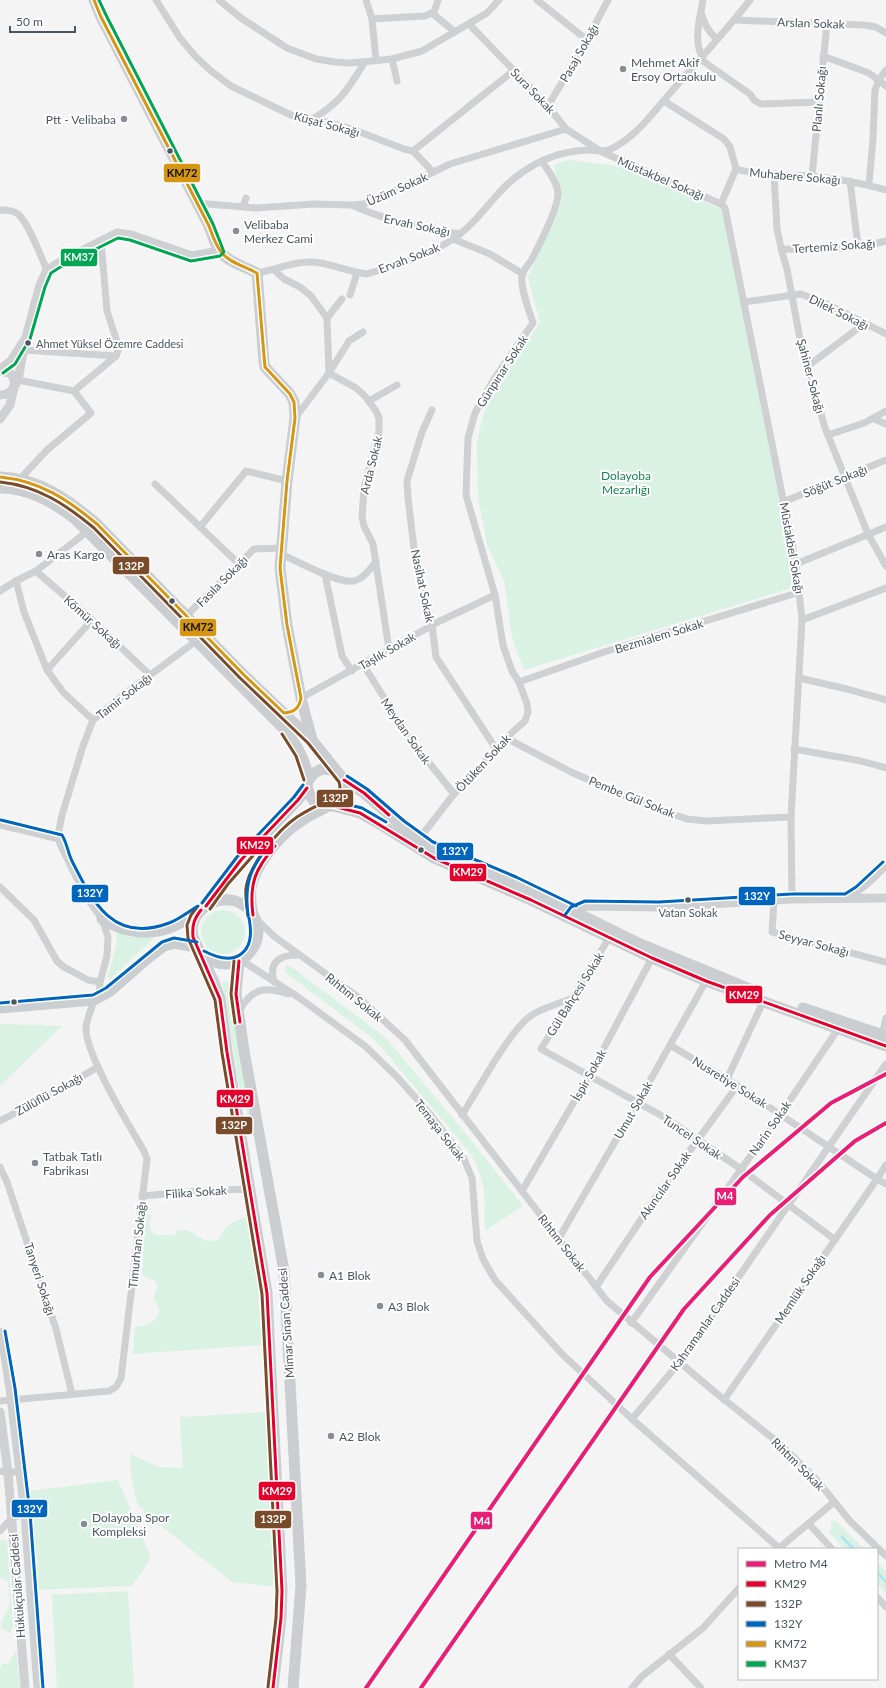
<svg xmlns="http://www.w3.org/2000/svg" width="886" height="1688" viewBox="0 0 886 1688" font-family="Lato,sans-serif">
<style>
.green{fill:#d9f2e3}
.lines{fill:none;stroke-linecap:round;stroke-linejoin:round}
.stream{stroke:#aee2f0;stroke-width:2.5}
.minor{stroke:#ced0d2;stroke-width:7}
.tertiary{stroke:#ced0d2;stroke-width:9}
.primary{stroke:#caced1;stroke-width:11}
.bus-1-casing{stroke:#fff;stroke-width:6}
.bus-2-casing{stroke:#fff;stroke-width:6}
.bus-3-casing{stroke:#fff;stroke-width:6}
.bus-4-casing{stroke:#fff;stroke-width:6}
.bus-5-casing{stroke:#fff;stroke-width:6}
.bus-1{stroke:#e4002b;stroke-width:3}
.bus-2{stroke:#7a4b2a;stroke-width:3}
.bus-3{stroke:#0065bd;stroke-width:3}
.bus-4{stroke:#d49613;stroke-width:3}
.bus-5{stroke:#00a651;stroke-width:3}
.metro-1-casing{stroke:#fff;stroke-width:7}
.metro-1{stroke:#e91e76;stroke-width:4}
.poi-dot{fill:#868d94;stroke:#fff;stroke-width:1.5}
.bus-dot{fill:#4a5661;stroke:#fff;stroke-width:1.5}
.labels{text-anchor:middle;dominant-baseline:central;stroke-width:4;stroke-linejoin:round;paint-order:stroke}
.bus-label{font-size:11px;fill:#4a5661;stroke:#fff;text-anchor:start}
.street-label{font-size:12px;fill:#4a5661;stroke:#fff}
.poi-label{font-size:12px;fill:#4a5661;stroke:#fff;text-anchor:start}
.park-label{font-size:12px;fill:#17864f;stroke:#fff}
.line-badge{stroke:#fff;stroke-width:1.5}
.badge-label{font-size:11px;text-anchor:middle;font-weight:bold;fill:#fff}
.pale-badge-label{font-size:11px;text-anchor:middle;font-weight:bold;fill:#111}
</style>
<rect width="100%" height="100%" fill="#f4f4f4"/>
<g class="green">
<polygon points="569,160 618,166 627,168 722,209 787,534 795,587 524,670 512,637 504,581 487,545 478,496 477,444 483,415 503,375 540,323 528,277 562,200 554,165"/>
<circle cx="223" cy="932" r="22"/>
<path d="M117 932 130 937 154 938 110 979 107 976C113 961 117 948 117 932Z"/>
<path d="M287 965H289L385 1037 463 1130 523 1206 485 1231C485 1199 487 1184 471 1154L376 1041 285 972V967Z"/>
<polygon points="229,981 254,1126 251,1126 238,1081 222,982"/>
<polygon points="0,1024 62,1026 0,1086"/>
<path d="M146 1214 152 1216 149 1224 152 1233 157 1235H175L177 1231C198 1225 196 1247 219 1239 223 1227 235 1220 246 1217L257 1269 262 1345 133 1354 135 1327C144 1326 160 1322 159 1310 158 1305 154 1301 154 1297 154 1294 157 1288 158 1285L154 1280 147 1278 142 1275Z"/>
<polygon points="266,1412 278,1587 232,1582 146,1514 136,1501 131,1476 130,1454 159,1467 183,1468 180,1417"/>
<polygon points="118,1480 151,1558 132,1586 39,1590 29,1491"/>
<polygon points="833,1521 836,1521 864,1549 845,1549 829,1532 832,1529 830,1524"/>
<polygon points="0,1539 7,1541 13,1626 10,1633 1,1629 1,1624 10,1603 8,1581 0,1578"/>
<polygon points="877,1562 886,1571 886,1593 877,1583"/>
<polygon points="128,1591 134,1688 57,1688 52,1595"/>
<polygon points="16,1651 20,1688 0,1688 0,1669 2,1664 8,1664"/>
</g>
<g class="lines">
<g class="stream">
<polyline points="842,1537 854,1549"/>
<polyline points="877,1572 886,1582"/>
</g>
<g class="minor">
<polyline points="156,0 180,38 196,57 211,71 231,86 297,118 309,121 327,122 352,129 404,149 413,151 513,71"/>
<polyline points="219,0 241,18 287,48 316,59 335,62 350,63 392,59 422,51 487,13 499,0"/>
<polyline points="366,0 372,19 376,60"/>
<polyline points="537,0 587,40"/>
<polyline points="432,13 455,32"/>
<path d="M701 13C705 24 708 32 717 39"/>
<polyline points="372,19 425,16 434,12 438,0"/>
<polyline points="734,20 864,25 876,27 886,33"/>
<polyline points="469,24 548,106 566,129 602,152 721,204 725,208 796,564 802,620 791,817 792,899"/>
<polyline points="823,56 869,73 886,86"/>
<path d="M702 57C693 37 700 20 703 0"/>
<polyline points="392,59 397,81"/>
<polyline points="700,59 750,94 754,100 761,104 818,102"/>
<path d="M664 101 724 139 730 147 736 169C759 176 785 175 810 176 836 178 861 183 886 190"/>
<polyline points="548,106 587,40 608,0"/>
<path d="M309 121C338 105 348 90 364 63"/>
<polyline points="413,151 433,172"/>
<polyline points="774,174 777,229 782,252 787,269 799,334 825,428 868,534 886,566"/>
<polyline points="812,176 827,23"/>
<polyline points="850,181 858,246"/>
<polyline points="869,184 873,139 875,90 879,80 886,70"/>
<polyline points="196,203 256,208 314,204 352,205 363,204 374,201 450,164 566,129"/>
<polyline points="721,204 736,169"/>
<polyline points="243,206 246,198"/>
<path d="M354 206C387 221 424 228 460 234"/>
<path d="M0 210C6 210 13 210 18 214 28 222 41 257 47 270"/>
<polyline points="453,239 490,254 523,274"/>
<path d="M781 249C815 250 853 250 886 241"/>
<polyline points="274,270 284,279 300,287 311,296 327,318 329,373 295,418"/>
<path d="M257 273C275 270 293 261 312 262 331 263 348 272 367 274 402 263 440 253 467 228 486 211 499 188 520 174 539 160 563 151 587 150 597 150 604 153 613 148 638 135 653 112 671 92 698 61 725 32 750 0"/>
<polyline points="350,295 357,273"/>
<polyline points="744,302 801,294 827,304 886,334"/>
<polyline points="327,318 342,299"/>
<polyline points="363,332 349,341 329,373 356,388 365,396 376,411 379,418 379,432 364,488 362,517 364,526 373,544 389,649"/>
<polyline points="24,350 116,356 119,348 107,311 101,241"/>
<polyline points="808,366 865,323"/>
<polyline points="18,380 74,391 91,413 47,450 20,479"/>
<polyline points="74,391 116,356"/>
<polyline points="369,401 397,385"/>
<polyline points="432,410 422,432 407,481 408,498 415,557 432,625 436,657 496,749"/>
<polyline points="874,419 886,424"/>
<polyline points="828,435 864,423 886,411"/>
<polyline points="155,484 239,564"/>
<polyline points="783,502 886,460"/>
<polyline points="200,527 246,471 287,481"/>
<path d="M281 554C296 561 339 584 353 581 363 580 371 568 376 561"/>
<polyline points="796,564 886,527"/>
<polyline points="36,571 92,620 150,675"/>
<polyline points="325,574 342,656 352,671"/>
<polyline points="16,581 24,612 47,670 63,692 93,720"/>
<polyline points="0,591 16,581 36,571 88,531"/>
<polyline points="186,616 254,549 282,548"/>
<polyline points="802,620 886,588"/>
<polyline points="363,664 408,736 454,794"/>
<polyline points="47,670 92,620"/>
<polyline points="799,678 847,689 886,700"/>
<polyline points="519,682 607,651 800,592"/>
<polyline points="301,698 440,621 495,595"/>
<polyline points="506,738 571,772 648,806 687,819 706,821 791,817"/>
<polyline points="794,749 861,761 886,768"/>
<polyline points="0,825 59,839"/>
<path d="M419 839 454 794 475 773 506 738 525 721 528 712 527 704 519 682 512 671 503 645 495 595 466 495 468 438 475 413 494 379 533 323C529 310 520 288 522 275 524 269 530 263 533 257 540 243 558 209 558 194 558 183 548 170 542 162"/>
<polyline points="0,887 34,920 57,961 64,967 88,980 100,982"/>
<path d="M848 898C863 889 874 879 886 866"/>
<polyline points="774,901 772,932 886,962"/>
<polyline points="256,919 275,937 358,997 405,1040 607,1301 716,1393 780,1444 816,1479 850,1521 886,1556"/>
<polyline points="609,938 541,1049 664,1117 741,1169 834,1239"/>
<polyline points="241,960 298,997 365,1046 398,1078 430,1114 464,1159 472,1178 477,1241 483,1259 495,1280 562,1354 632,1419 779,1548"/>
<path d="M274 982C268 960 281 955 299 955"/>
<polyline points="99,997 100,982 107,956 108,937 102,919 86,897 60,844 58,835 62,815 83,746 93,720 126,693 196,641"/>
<path d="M239 1011C252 988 264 986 288 994"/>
<polyline points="882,1035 886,1018"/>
<polyline points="670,1045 733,1083 877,1179 886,1165"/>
<polyline points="727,1079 763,1002"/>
<path d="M462 1115C478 1090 512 1025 535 1013 547 1007 560 1003 573 998"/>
<polyline points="0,1121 46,1097 98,1067"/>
<polyline points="0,1167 7,1182 56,1329 72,1394"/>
<polyline points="877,1179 886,1184"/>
<polyline points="522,1191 589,1076 652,958"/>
<polyline points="142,1196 199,1191 250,1189"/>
<polyline points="559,1238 638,1102 706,981"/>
<polyline points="596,1287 656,1197 737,1086"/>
<polyline points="631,1323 780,1115 838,1029"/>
<polyline points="724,1400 877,1179"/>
<path d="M0 1401 109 1391 116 1387 121 1378 147 1159 144 1151C130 1127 84 1052 86 1027 87 1018 92 1008 94 1000"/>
<polyline points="632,1419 679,1363 886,1064"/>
<polyline points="0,1471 8,1473 20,1471"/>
<polyline points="809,1524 832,1549"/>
<polyline points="0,1531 12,1518 25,1514"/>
<polyline points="778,1549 834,1502"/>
<polyline points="877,1597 886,1607"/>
<polyline points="669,1654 701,1688"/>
<polyline points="632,1688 641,1677 703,1628 739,1588"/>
</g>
<g class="tertiary">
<polyline points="0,369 11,361 23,342"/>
<path d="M0 371 10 373C19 382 13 395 0 395"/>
<polyline points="0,419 10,405 14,387 18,380 26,337 40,285 47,270 60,262 117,233 131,235 192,256 219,251"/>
<polyline points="571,915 574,911 585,906 659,907 792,899 886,898"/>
<polyline points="0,1332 4,1349 10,1389 25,1514 38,1688"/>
<polyline points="0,1412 8,1473 25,1688"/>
</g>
<g class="primary">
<path d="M94 0 101 17 209 226C212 234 214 243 219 250 225 261 246 267 257 273L264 362 265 367 290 394 294 402 295 418 287 481 280 568 287 625 301 698 312 740"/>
<path d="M0 477C39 478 69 500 97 524L244 675 312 740 340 775"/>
<path d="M0 488C29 488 53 502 75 519L284 729C298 747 304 757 309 779"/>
<path d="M322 769C330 769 337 771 342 777 362 803 309 825 307 782L314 773Z"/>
<polyline points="344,780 364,793 401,825 430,846 458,859 514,882 636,942 755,991"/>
<polyline points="333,806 360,813 383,826 434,858 531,900 652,958 706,981 886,1046"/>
<polyline points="207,904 241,860 298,800 307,788"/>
<polyline points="201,910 195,918 192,927 193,937 213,980 220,999 227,1052 267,1293 282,1591 281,1618 273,1688"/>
<path d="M253 915C251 906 250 896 251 887 256 864 280 835 300 822 308 816 318 812 326 807"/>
<path d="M102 919C123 932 148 937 172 927 181 924 190 917 198 912 207 906 213 900 225 900 232 899 239 902 245 906 278 932 242 985 202 955"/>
<polyline points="239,961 236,994 244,1051 284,1271 301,1586 293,1688"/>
<polyline points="0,1008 94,1000 109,992 148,958 164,946 174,943 196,947"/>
<polyline points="803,1008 886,1036"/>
</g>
<g class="bus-1-casing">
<g id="bus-1">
<polyline points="344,780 364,793 389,815"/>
<polyline points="333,806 360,813 434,858 531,900 652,958 706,981 886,1046"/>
<polyline points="206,906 241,860 298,800 307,788"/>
<path d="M201 910C194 919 192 925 193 937L220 999 227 1052 267 1293 282 1591 281 1618 273 1688"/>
<path d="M253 915C249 884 255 869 275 846"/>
<polyline points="239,961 236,994 240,1022"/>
</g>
</g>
<g class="bus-2-casing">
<g id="bus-2">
<path d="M0 482C38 486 65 504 94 528L240 678 308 743 339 782C341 788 340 795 335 799 332 802 328 801 324 803 315 806 305 812 297 817 278 830 249 865 246 888 245 896 247 907 248 915"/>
<polyline points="282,734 296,756 304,780"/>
<polyline points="197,907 191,915 187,925 188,938 215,1000 222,1053 262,1294 277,1591 276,1618 268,1687"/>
<polyline points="210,909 228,884 264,843"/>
<polyline points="234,961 231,994 235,1023"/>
</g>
</g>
<g class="bus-3-casing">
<g id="bus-3">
<polyline points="347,776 367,789 404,821 433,842 516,877 576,906"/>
<polyline points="334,801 362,808 386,822"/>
<path d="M1 820 62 835C67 843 68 853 72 861 93 903 114 944 169 923 180 919 189 911 198 906"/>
<polyline points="202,903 237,857 294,797 303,785"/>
<polyline points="565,915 571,907 585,901 659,902 792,894 845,894 856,887 883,862"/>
<path d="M248 916C244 884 250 867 271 843"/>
<path d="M204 951C236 968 256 953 249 918"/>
<polyline points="0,1003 93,995 106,988 162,942 174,938 197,942"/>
<polyline points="5,1331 15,1388 30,1513 43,1688"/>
</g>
</g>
<g class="bus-4-casing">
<path id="bus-4" d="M0 477C40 481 67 499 97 524L244 675 284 713C295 712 299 708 301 698L287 625 280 568 287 481 295 418 294 402 290 394 265 367 257 273C226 258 221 261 209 226L101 17 94 0"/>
</g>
<g class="bus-5-casing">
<polyline id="bus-5" points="3,373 15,364 30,339 45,287 51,273 62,266 118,238 130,240 191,261 220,256 224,252 213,224 106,15 99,0"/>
</g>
<use href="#bus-1" class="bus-1"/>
<use href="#bus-2" class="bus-2"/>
<use href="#bus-3" class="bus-3"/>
<use href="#bus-4" class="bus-4"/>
<use href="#bus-5" class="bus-5"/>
<g class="metro-1-casing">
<g id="metro-1">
<polyline points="366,1688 650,1277 743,1177 831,1103 886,1074"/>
<polyline points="421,1688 684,1309 770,1215 855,1141 886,1123"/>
</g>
</g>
<use href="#metro-1" class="metro-1"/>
</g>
<g class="poi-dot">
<circle cx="623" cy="69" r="4"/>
<circle cx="124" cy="119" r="4"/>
<circle cx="236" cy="231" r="4"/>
<circle cx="39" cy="554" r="4"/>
<circle cx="35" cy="1163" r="4"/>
<circle cx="321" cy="1275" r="4"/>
<circle cx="380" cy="1306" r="4"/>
<circle cx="331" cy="1436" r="4"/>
<circle cx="84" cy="1524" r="4"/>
</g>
<g class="bus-dot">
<circle cx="170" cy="151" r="3.5"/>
<circle cx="28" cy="343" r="3.5"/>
<circle cx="172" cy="601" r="3.5"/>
<circle cx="421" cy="850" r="3.5"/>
<circle cx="688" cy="900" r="3.5"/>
<circle cx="14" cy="1002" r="3.5"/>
</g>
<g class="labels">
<g class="bus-label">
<text x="36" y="343">Ahmet Yüksel Özemre Caddesi</text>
<text x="688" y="912" text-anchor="middle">Vatan Sokak</text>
</g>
<g class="street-label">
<text transform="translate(811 23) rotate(2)">Arslan Sokak</text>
<text transform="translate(579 53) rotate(-60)">Pasaj Sokağı</text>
<text transform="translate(533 91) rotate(46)">Sura Sokak</text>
<text transform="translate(819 99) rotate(-85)">Planlı Sokağı</text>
<text transform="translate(327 124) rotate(15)">Küşat Sokağı</text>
<text transform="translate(795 176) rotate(5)">Muhabere Sokağı</text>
<text transform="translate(661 178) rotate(23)">Müstakbel Sokağı</text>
<text transform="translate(397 189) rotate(-24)">Üzüm Sokak</text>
<text transform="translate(417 225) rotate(12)">Ervah Sokağı</text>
<text transform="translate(834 246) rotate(-4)">Tertemiz Sokağı</text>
<text transform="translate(409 258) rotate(-21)">Ervah Sokak</text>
<text transform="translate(839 312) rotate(26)">Dilek Sokağı</text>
<text transform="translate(502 371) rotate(-57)">Günpınar Sokak</text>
<text transform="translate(811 376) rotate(75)">Şahiner Sokağı</text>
<text transform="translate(371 465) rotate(-76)">Arda Sokak</text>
<text transform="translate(835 481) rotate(-22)">Söğüt Sokağı</text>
<text transform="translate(792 548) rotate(80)">Müstakbel Sokağı</text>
<text transform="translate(222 581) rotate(-45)">Fasıla Sokağı</text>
<text transform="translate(423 586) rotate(78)">Nasihat Sokak</text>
<text transform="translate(93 622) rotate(42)">Kömür Sokağı</text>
<text transform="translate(659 636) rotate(-17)">Bezmialem Sokak</text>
<text transform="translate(387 651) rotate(-30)">Taşlık Sokak</text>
<text transform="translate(124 696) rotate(-38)">Tamir Sokağı</text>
<text transform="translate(406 731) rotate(55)">Meydan Sokak</text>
<text transform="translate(483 763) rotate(-47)">Ötüken Sokak</text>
<text transform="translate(632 797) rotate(22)">Pembe Gül Sokak</text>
<text transform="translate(814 943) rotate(15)">Seyyar Sokağı</text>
<text transform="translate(575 994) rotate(-58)">Gül Bahçesi Sokak</text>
<text transform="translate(354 997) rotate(39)">Rıhtım Sokak</text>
<text transform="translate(589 1075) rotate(-61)">İspir Sokak</text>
<text transform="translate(730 1082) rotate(32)">Nusretiye Sokak</text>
<text transform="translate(49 1094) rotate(-29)">Zülüflü Sokağı</text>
<text transform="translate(633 1110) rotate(-60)">Umut Sokak</text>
<text transform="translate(770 1128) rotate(-55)">Narin Sokak</text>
<text transform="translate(440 1130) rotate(52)">Temaşa Sokak</text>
<text transform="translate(692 1137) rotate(34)">Tuncel Sokak</text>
<text transform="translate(665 1185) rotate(-55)">Akıncılar Sokak</text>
<text transform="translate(196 1192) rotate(-4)">Filika Sokak</text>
<text transform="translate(562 1243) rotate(52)">Rıhtım Sokak</text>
<text transform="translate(137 1245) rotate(-84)">Timurhan Sokağı</text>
<text transform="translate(40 1279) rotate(72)">Tanyeri Sokağı</text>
<text transform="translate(800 1289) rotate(-56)">Memlük Sokağı</text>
<text transform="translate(286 1323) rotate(-94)">Mimar Sinan Caddesi</text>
<text transform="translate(705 1324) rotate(-55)">Kahramanlar Caddesi</text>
<text transform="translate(798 1464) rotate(45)">Rıhtım Sokak</text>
<text transform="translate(17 1586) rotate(-94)">Hukukçular Caddesi</text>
</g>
<g class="poi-label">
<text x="631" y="62">Mehmet Akif<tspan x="631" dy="14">Ersoy Ortaokulu</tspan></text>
<text x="116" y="119" text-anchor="end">Ptt - Velibaba</text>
<text x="244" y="224">Velibaba<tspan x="244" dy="14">Merkez Cami</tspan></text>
<text x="47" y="554">Aras Kargo</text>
<text x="43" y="1156">Tatbak Tatlı<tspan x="43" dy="14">Fabrikası</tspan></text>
<text x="329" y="1275">A1 Blok</text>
<text x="388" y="1306">A3 Blok</text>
<text x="339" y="1436">A2 Blok</text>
<text x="92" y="1517">Dolayoba Spor<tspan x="92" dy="14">Kompleksi</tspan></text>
</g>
<g class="park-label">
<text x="626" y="475">Dolayoba<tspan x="626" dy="14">Mezarlığı</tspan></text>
</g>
</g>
<g class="line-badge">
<rect x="163" y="163" width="38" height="20" rx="4" fill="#d49613"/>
<rect x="60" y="248" width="38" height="19" rx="4" fill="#00a651"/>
<rect x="112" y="556" width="38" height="19" rx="4" fill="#7a4b2a"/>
<rect x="179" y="618" width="38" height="19" rx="4" fill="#d49613"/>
<rect x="316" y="789" width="38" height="19" rx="4" fill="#7a4b2a"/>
<rect x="236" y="836" width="38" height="19" rx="4" fill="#e4002b"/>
<rect x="436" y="842" width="38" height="19" rx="4" fill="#0065bd"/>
<rect x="449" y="863" width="38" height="19" rx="4" fill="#e4002b"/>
<rect x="71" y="884" width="38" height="19" rx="4" fill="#0065bd"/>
<rect x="738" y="886" width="38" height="20" rx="4" fill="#0065bd"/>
<rect x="725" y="985" width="38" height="19" rx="4" fill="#e4002b"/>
<rect x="216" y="1089" width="38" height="19" rx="4" fill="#e4002b"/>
<rect x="215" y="1116" width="38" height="19" rx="4" fill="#7a4b2a"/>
<rect x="714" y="1187" width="23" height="19" rx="4" fill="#e91e76"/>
<rect x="258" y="1481" width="38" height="20" rx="4" fill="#e4002b"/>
<rect x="11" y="1499" width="37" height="19" rx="4" fill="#0065bd"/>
<rect x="254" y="1510" width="38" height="19" rx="4" fill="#7a4b2a"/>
<rect x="470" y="1511" width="23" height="19" rx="4" fill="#e91e76"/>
</g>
<g class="badge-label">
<text x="79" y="261">KM37</text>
<text x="131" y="570">132P</text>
<text x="335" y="802">132P</text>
<text x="255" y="849">KM29</text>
<text x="455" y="855">132Y</text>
<text x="468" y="876">KM29</text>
<text x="90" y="897">132Y</text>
<text x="757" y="900">132Y</text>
<text x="744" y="999">KM29</text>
<text x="235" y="1103">KM29</text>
<text x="234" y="1129">132P</text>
<text x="725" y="1200">M4</text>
<text x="277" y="1495">KM29</text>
<text x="30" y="1513">132Y</text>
<text x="273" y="1523">132P</text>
<text x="482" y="1525">M4</text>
</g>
<g class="pale-badge-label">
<text x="182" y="177">KM72</text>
<text x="198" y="631">KM72</text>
</g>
<rect x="738" y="1548" width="140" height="132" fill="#ffffff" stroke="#b7bbc0"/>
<rect x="746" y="1561" width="20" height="6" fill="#e91e76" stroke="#b7bbc0"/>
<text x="774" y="1568" font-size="12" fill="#4a5661">Metro M4</text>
<rect x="746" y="1581" width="20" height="6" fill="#e4002b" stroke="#b7bbc0"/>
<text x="774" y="1588" font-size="12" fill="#4a5661">KM29</text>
<rect x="746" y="1601" width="20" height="6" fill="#7a4b2a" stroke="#b7bbc0"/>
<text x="774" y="1608" font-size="12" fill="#4a5661">132P</text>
<rect x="746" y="1621" width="20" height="6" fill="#0065bd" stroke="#b7bbc0"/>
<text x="774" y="1628" font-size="12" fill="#4a5661">132Y</text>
<rect x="746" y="1641" width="20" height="6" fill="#d49613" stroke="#b7bbc0"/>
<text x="774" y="1648" font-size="12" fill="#4a5661">KM72</text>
<rect x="746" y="1661" width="20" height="6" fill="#00a651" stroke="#b7bbc0"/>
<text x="774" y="1668" font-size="12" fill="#4a5661">KM37</text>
<path d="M10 26v6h65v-6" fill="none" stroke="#4a5661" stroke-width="2"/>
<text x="16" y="26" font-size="12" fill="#4a5661" stroke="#ffffff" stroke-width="3" paint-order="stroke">50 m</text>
</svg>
